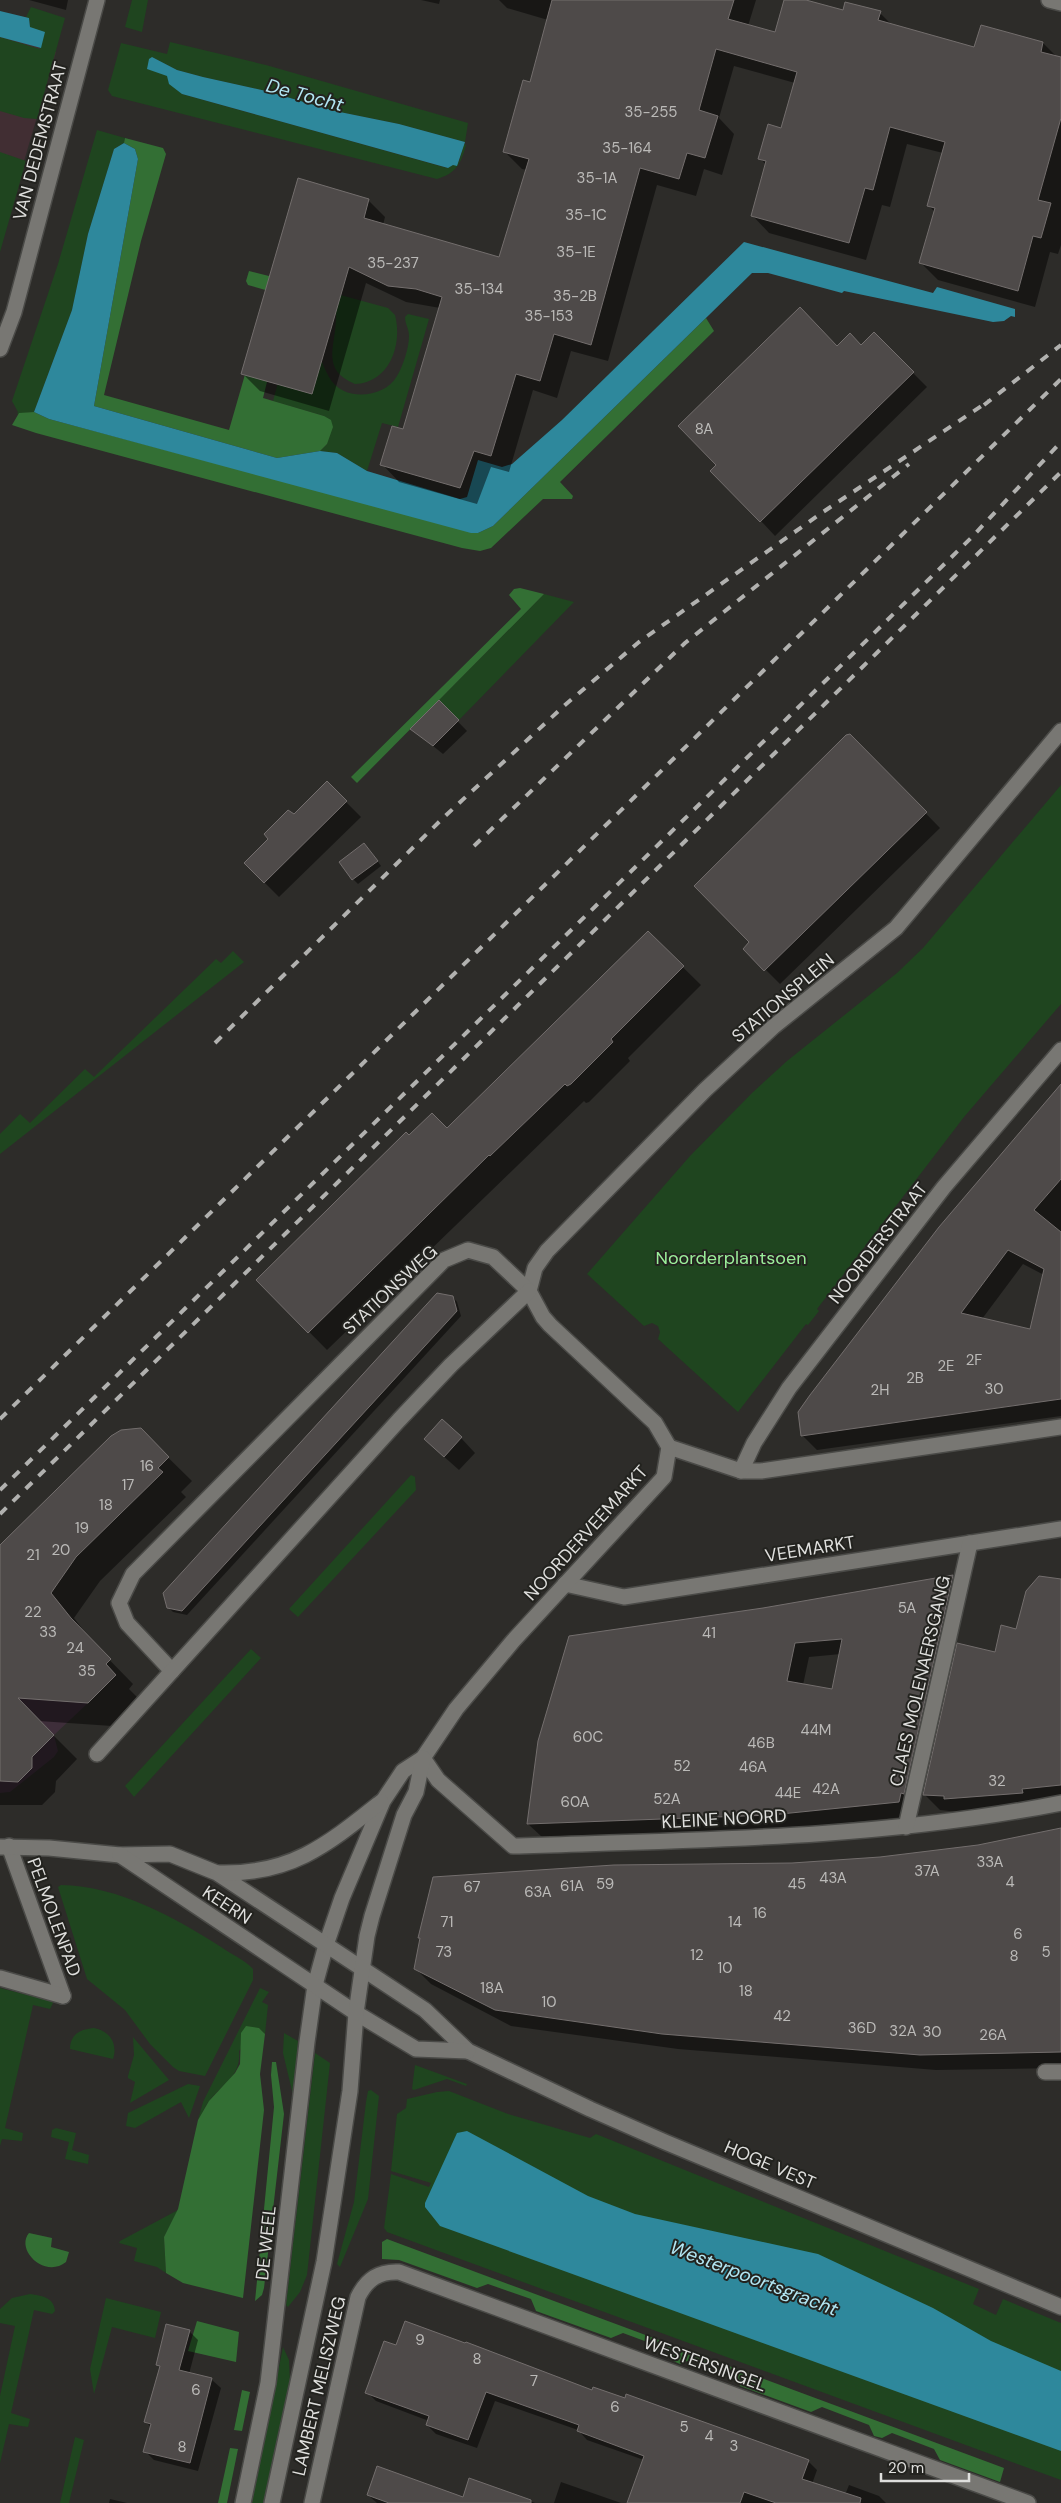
<svg xmlns="http://www.w3.org/2000/svg" width="1061" height="2503" viewBox="0 0 1061 2503" font-family="'DM Sans',sans-serif">
<style>
.commercial{fill:#3e2e3a}
.medical{fill:#412e33}
.green{fill:#1f451f}
.forest{fill:#336f34}
.water{fill:#2e889c}
.shadow{fill:#0007;fill-rule:evenodd}
.building{fill:#4e4a49;stroke:#736e6d;fill-rule:evenodd}
.lines{fill:none;stroke-linecap:round;stroke-linejoin:round}
.minor-casing{stroke:#4a4a47;stroke-width:18}
.minor{stroke:#787773;stroke-width:15}
.rail{stroke:#b1b1af;stroke-width:4;stroke-dasharray:9 9;stroke-linecap:butt}
.labels{text-anchor:middle;dominant-baseline:central;stroke-width:4;stroke-linejoin:round;paint-order:stroke}
.number-label{font-size:15px;fill:#bbbab8}
.street-label{font-size:18px;fill:#dfdfdd;stroke:#23231f}
.park-label{font-size:18px;fill:#9bee9a;stroke:#23231f}
.water-label{font-size:19px;font-style:italic;fill:#b2e6f3;stroke:#23231f}
</style>
<rect width="100%" height="100%" fill="#2d2c29"/>
<polygon class="commercial" points="0,1633 88,1703 54,1735 58,1751 54,1757 10,1792 0,1793"/>
<polygon class="medical" points="0,36 56,52 0,243"/>
<g class="green">
<polygon points="132,0 148,0 142,32 125,27"/>
<polygon points="31,7 65,18 37,119 24,118 0,111 0,37 40,49 30,27 29,18 26,17"/>
<path d="M170 42 266 65 468 123 465 142 399 124 335 111 266 91 203 77 177 70 152 57 182 94 447 168 459 162 464 144 466 145C461 163 457 173 437 179L112 96 108 90 121 43 167 54Z"/>
<polygon points="97,130 125,138 124,143 114,149 88,234 72,310 34,412 17,414 18,412 12,401 58,264"/>
<polygon points="0,152 26,161 0,252"/>
<path d="M305 285C311 315 314 350 329 377 342 402 384 399 397 376 403 366 409 348 409 336 409 329 405 324 405 317L408 314 429 319 398 427 382 423 367 471 337 453 320 451 327 444 324 416 273 401Z"/>
<path d="M333 293 388 308 395 315C403 345 389 383 355 384 321 370 335 347 336 320 337 311 334 302 333 293Z"/>
<polygon points="544,594 574,602 459,720 439,700"/>
<polygon points="1061,785 1061,1004 964,1117 817,1309 819,1311 808,1325 806,1324 738,1412 658,1339 660,1332 658,1326 652,1323 644,1326 587,1274 690,1156 752,1093 787,1061 897,973 923,948"/>
<polygon points="233,951 244,962 0,1154 0,1134 20,1114 30,1123 85,1069 94,1077 216,959 221,963"/>
<polygon points="411,1475 415,1477 416,1490 298,1617 289,1609"/>
<polygon points="251,1649 261,1658 134,1797 125,1786"/>
<path d="M61 1885C119 1886 174 1917 221 1947 231 1954 245 1960 253 1969V1980L205 2076 179 2071 173 2067 150 2044 125 2010 87 1979 58 1887Z"/>
<polygon points="0,1988 51,2001 53,2003 50,2009 33,2005 5,2128 23,2133 22,2141 2,2139 0,2146"/>
<path d="M260 1988 269 1992 262 2002 268 2005 265 2034 259 2028 239 2051C241 2076 225 2082 210 2100 205 2106 202 2114 198 2120L203 2102Z"/>
<path d="M94 2028C110 2031 118 2044 113 2059L70 2049C70 2034 81 2029 94 2028Z"/>
<polygon points="284,2033 298,2041 295,2093 293,2095 283,2053"/>
<polygon points="133,2037 169,2080 130,2103 135,2082 128,2078 128,2076 134,2055"/>
<polygon points="315,2053 330,2063 307,2275 300,2292 288,2307 286,2305"/>
<polygon points="415,2065 467,2084 466,2086 447,2079 414,2090 412,2089"/>
<polygon points="188,2084 200,2086 189,2118 181,2102 135,2128 126,2126 128,2113"/>
<polygon points="371,2090 379,2096 368,2199 340,2267 337,2264 354,2202 366,2102 368,2091"/>
<polygon points="449,2091 508,2114 590,2138 596,2134 979,2289 973,2304 996,2315 1003,2299 1061,2323 1061,2480 387,2232 384,2228 391,2174 429,2187 431,2183 391,2171 397,2114 406,2108 407,2099 437,2092"/>
<polygon points="56,2128 76,2133 72,2150 89,2155 88,2164 65,2159 69,2142 51,2137 52,2130"/>
<polygon points="178,2210 164,2237 166,2273 157,2267 134,2261 137,2248 119,2243 120,2241"/>
<path d="M30 2294C42 2296 54 2297 55 2311L52 2314 34 2310 11 2413 30 2419 28 2427 9 2424 0 2463V2396L15 2326 0 2323V2309L12 2298Z"/>
<polygon points="106,2298 161,2312 155,2338 112,2327 94,2394 90,2369"/>
<polygon points="283,2347 289,2360 290,2383 264,2503 252,2503"/>
<polygon points="75,2437 84,2440 69,2503 60,2503"/>
</g>
<g class="forest">
<polygon points="125,138 163,148 166,154 141,241 104,395 229,430 269,291 248,285 246,281 249,271 285,280 290,289 263,398 324,416 331,420 333,427 327,444 320,451 277,458 94,406 138,159 135,149 124,143"/>
<polygon points="706,318 714,331 560,482 573,496 572,499 543,499 491,548 480,551 462,548 36,433 12,425 19,413 34,412 49,419 478,533 493,526"/>
<polygon points="520,588 544,594 357,783 351,777 521,609 509,595 514,589"/>
<polygon points="246,2026 259,2028 265,2034 260,2074 264,2110 243,2298 183,2283 166,2273 164,2237 178,2209 198,2120 209,2101 235,2073 240,2064 241,2033"/>
<polygon points="272,2062 276,2062 284,2114 264,2288 262,2295 255,2301 274,2107 271,2075"/>
<path d="M29 2233 52 2238 51 2247 69 2252 66 2262C45 2279 15 2250 29 2233Z"/>
<polygon points="387,2239 1004,2468 1000,2482 940,2460 934,2449 892,2433 882,2438 874,2436 869,2425 822,2407 811,2412 740,2386 735,2375 692,2359 680,2364 671,2360 666,2349 623,2333 611,2338 536,2311 531,2299 488,2284 477,2288 399,2260 382,2259 382,2242"/>
<polygon points="197,2321 239,2332 236,2362 188,2351"/>
<polygon points="242,2390 250,2392 242,2431 234,2430"/>
<polygon points="230,2448 238,2449 227,2503 218,2503"/>
</g>
<g class="water">
<polygon points="0,11 29,18 30,27 45,32 41,48 0,37"/>
<polygon points="152,57 177,70 203,77 266,91 335,111 399,124 465,142 457,166 453,165 448,168 182,94 169,84 167,76 147,69 149,59"/>
<polygon points="124,143 135,149 138,159 94,406 277,458 320,451 337,453 367,471 460,499 467,497 478,460 502,467 512,464 562,420 744,242 933,293 937,287 1015,309 1015,317 1011,316 1004,321 993,322 844,291 842,293 768,273 752,273 493,526 478,533 471,533 49,419 34,412 72,310 88,234 114,149"/>
<polygon points="467,2131 588,2196 635,2214 818,2254 933,2308 991,2341 1061,2371 1061,2451 440,2226 425,2207 425,2203 457,2133"/>
</g>
<g class="shadow">
<polygon points="29,0 68,0 66,10"/>
<polygon points="421,0 440,0 439,4"/>
<polygon points="499,0 756,0 748,26 776,34 785,0 801,0 843,12 880,13 893,26 975,49 1043,43 1057,57 1061,58 1061,245 1058,254 1050,252 1035,307 938,280 921,263 935,212 928,205 943,153 907,144 890,207 882,205 866,260 769,233 752,215 766,165 760,158 782,129 795,83 734,66 719,118 734,134 722,175 704,169 696,196 657,185 608,361 571,351 557,398 533,390 509,472 491,467 477,504 399,482 382,464 404,431 440,308 406,302 366,283 329,411 260,391 242,373 368,200 385,217 383,225 500,259 527,170 522,169 505,152 530,84 548,20 507,8"/>
<polygon points="874,334 927,387 775,536 761,521 837,347 862,346"/>
<polygon points="439,702 467,731 443,754 412,729"/>
<polygon points="849,735 940,828 780,984 745,949 751,942"/>
<polygon points="327,783 361,817 279,897 245,863"/>
<polygon points="369,849 381,866 358,884 353,879"/>
<polygon points="648,933 701,985 628,1058 630,1061 589,1102 586,1103 584,1101 327,1350 258,1280 409,1136 447,1129"/>
<path d="M1061 1084V1416L817 1450 802 1435ZM1023 1264 1044 1275 1031 1330 982 1319Z"/>
<polygon points="453,1297 457,1302 461,1316 187,1615 173,1612 168,1607"/>
<polygon points="140,1430 192,1481 181,1492 186,1497 100,1581 74,1618 94,1644 133,1684 129,1689 139,1699 112,1726 39,1721 77,1759 56,1781 55,1792 42,1805 0,1805 0,1546"/>
<polygon points="461,1438 475,1453 459,1470 441,1454"/>
<path d="M952 1576 966 1590 913 1816 785 1829 542 1837 528 1824 763 1609ZM841 1654 833 1690 803 1685 809 1657Z"/>
<polygon points="1061,1581 1061,1807 961,1814 958,1812 940,1810 924,1794 996,1653"/>
<polygon points="1061,1830 1061,2068 936,2070 678,2049 511,2026 431,1984 415,1968 792,1864 880,1859 978,1846"/>
<polygon points="189,2331 198,2340 189,2374 212,2380 221,2388 198,2471 154,2460 145,2451 151,2427 146,2422 161,2368 158,2365"/>
<polygon points="593,2391 808,2461 817,2470 812,2484 845,2495 849,2485 879,2496 886,2503 629,2503 644,2460 587,2440 578,2430 495,2401 477,2448 436,2434 427,2425 429,2421 376,2401 367,2392"/>
<polygon points="470,2479 535,2503 377,2503 368,2495 464,2498"/>
<polygon points="561,2482 621,2503 554,2503"/>
<polygon points="110,2499 127,2503 109,2503"/>
</g>
<g class="building">
<polygon points="552,0 734,0 728,19 775,32 784,0 806,0 843,10 845,2 881,11 878,20 974,47 981,25 1043,42 1041,52 1061,57 1061,118 1038,200 1051,203 1041,238 1033,236 1018,291 919,263 935,208 927,206 945,142 890,127 873,190 865,188 849,243 751,216 766,161 758,159 768,124 781,128 797,72 716,49 699,110 718,116 705,158 687,153 679,179 640,168 591,345 554,334 540,381 516,374 491,456 474,451 460,488 380,465 392,426 403,429 442,297 416,289 388,286 349,267 312,394 241,374 298,178 369,199 364,218 499,257 529,159 503,152 523,80 530,82"/>
<polygon points="800,307 837,346 850,333 861,345 874,332 914,372 760,522 710,471 716,465 678,426"/>
<polygon points="439,700 459,720 433,746 410,729"/>
<polygon points="850,734 927,812 764,971 743,949 749,942 694,886 846,735"/>
<polygon points="327,781 347,801 264,883 244,863 268,839 264,834 288,810 294,814"/>
<polygon points="364,843 378,861 352,880 339,862"/>
<polygon points="648,931 684,966 611,1039 613,1042 571,1084 567,1086 565,1084 490,1156 489,1155 308,1333 256,1280 406,1132 409,1135 432,1113 447,1128"/>
<path d="M1061 1084V1179L1034 1210 1061 1232V1399L801 1436 798 1412 810 1395 939 1227ZM1008 1250 1044 1269 1030 1329 961 1313Z"/>
<polygon points="437,1293 453,1296 457,1311 182,1611 167,1608 163,1593"/>
<polygon points="442,1419 462,1437 444,1457 424,1439"/>
<polygon points="141,1428 169,1457 158,1468 163,1472 76,1557 51,1593 71,1618 111,1659 106,1664 116,1675 88,1703 18,1698 54,1735 32,1757 32,1768 18,1782 0,1781 0,1545 111,1436 121,1430"/>
<path d="M953 1575 904 1794 901 1793 899 1802 771 1815 527 1824 538 1741 569 1636 763 1608ZM842 1639 832 1689 787 1681 795 1643Z"/>
<polygon points="1039,1576 1061,1579 1061,1785 1022,1789 1023,1793 944,1799 944,1796 923,1795 957,1643 995,1652 1001,1625 1016,1629 1026,1591"/>
<polygon points="1061,1828 1061,2052 920,2055 662,2034 495,2010 414,1969 420,1938 418,1938 433,1877 614,1865 792,1863 880,1857 978,1845"/>
<polygon points="405,2321 465,2343 466,2342 592,2390 593,2387 625,2398 626,2394 804,2458 809,2460 802,2479 861,2498 860,2503 776,2503 744,2492 740,2503 627,2503 644,2456 577,2431 579,2425 486,2392 468,2440 426,2425 429,2416 365,2393 384,2341 396,2345"/>
<polygon points="166,2324 190,2330 179,2370 212,2378 190,2463 143,2452 151,2424 144,2422 160,2366 156,2365"/>
<polygon points="377,2466 463,2497 469,2478 531,2500 531,2503 389,2503 367,2495"/>
</g>
<g class="lines">
<g class="minor-casing">
<g id="minor">
<polyline points="1049,0 1061,3"/>
<polyline points="0,349 14,312 97,0"/>
<polyline points="529,1291 535,1268 547,1251 705,1090 773,1027 896,928 1061,731"/>
<polyline points="669,1447 741,1471 761,1471 1061,1427"/>
<polyline points="741,1471 754,1443 789,1388 944,1187 1061,1050"/>
<polyline points="565,1584 624,1597 1061,1529"/>
<polyline points="172,1671 127,1623 119,1603 133,1574 444,1260 468,1250 493,1257 529,1291 543,1317 550,1325 655,1423 669,1447 664,1477 513,1641 456,1709 423,1758 403,1771 383,1801 342,1898 326,1945 315,1985 307,2042 268,2383 243,2503"/>
<polyline points="97,1754 399,1420 451,1365 529,1291"/>
<path d="M423 1758 438 1780 513 1846C696 1840 881 1839 1061 1803"/>
<polyline points="906,1827 970,1543"/>
<polyline points="9,1846 63,1996"/>
<polyline points="0,1847 49,1848 120,1855 170,1854 217,1873 425,2010 468,2051 590,2109 665,2142 1061,2307"/>
<polyline points="120,1855 356,2013 416,2049 468,2051"/>
<path d="M218 1873C291 1875 327 1845 381 1802"/>
<polyline points="0,1978 63,1996"/>
<polyline points="1045,2072 1061,2072"/>
<polyline points="272,2503 324,2262 350,2091 356,2013 367,1936 372,1916 404,1815 416,1792 423,1758"/>
<path d="M312 2503 358 2297C367 2279 379 2271 399 2272L1028 2503"/>
</g>
</g>
<use href="#minor" class="minor"/>
<g class="rail">
<polyline points="984,405 1061,345"/>
<polyline points="474,846 685,643 909,464"/>
<polyline points="215,1043 443,818 565,705 639,642 823,512 989,401"/>
<polyline points="0,1419 1061,379"/>
<polyline points="0,1490 971,538 1061,442"/>
<polyline points="0,1514 1061,472"/>
</g>
</g>
<g class="labels">
<g class="number-label">
<text x="651" y="112">35-255</text>
<text x="627" y="148">35-164</text>
<text x="597" y="178">35-1A</text>
<text x="586" y="215">35-1C</text>
<text x="576" y="252">35-1E</text>
<text x="393" y="263">35-237</text>
<text x="479" y="289">35-134</text>
<text x="575" y="296">35-2B</text>
<text x="549" y="316">35-153</text>
<text x="704" y="429">8A</text>
<text x="974" y="1360">2F</text>
<text x="946" y="1366">2E</text>
<text x="915" y="1378">2B</text>
<text x="994" y="1389">30</text>
<text x="880" y="1390">2H</text>
<text x="147" y="1466">16</text>
<text x="128" y="1485">17</text>
<text x="106" y="1505">18</text>
<text x="82" y="1528">19</text>
<text x="61" y="1550">20</text>
<text x="33" y="1555">21</text>
<text x="907" y="1608">5A</text>
<text x="33" y="1612">22</text>
<text x="48" y="1632">33</text>
<text x="709" y="1633">41</text>
<text x="75" y="1648">24</text>
<text x="87" y="1671">35</text>
<text x="816" y="1730">44M</text>
<text x="588" y="1737">60C</text>
<text x="761" y="1743">46B</text>
<text x="682" y="1766">52</text>
<text x="753" y="1767">46A</text>
<text x="997" y="1781">32</text>
<text x="826" y="1789">42A</text>
<text x="788" y="1793">44E</text>
<text x="667" y="1799">52A</text>
<text x="575" y="1802">60A</text>
<text x="990" y="1862">33A</text>
<text x="927" y="1871">37A</text>
<text x="833" y="1878">43A</text>
<text x="1010" y="1882">4</text>
<text x="605" y="1884">59</text>
<text x="797" y="1884">45</text>
<text x="572" y="1886">61A</text>
<text x="472" y="1887">67</text>
<text x="538" y="1892">63A</text>
<text x="760" y="1913">16</text>
<text x="447" y="1922">71</text>
<text x="735" y="1922">14</text>
<text x="1018" y="1934">6</text>
<text x="444" y="1952">73</text>
<text x="1046" y="1952">5</text>
<text x="697" y="1955">12</text>
<text x="1014" y="1956">8</text>
<text x="725" y="1968">10</text>
<text x="492" y="1988">18A</text>
<text x="746" y="1991">18</text>
<text x="549" y="2002">10</text>
<text x="782" y="2016">42</text>
<text x="862" y="2028">36D</text>
<text x="903" y="2031">32A</text>
<text x="932" y="2032">30</text>
<text x="993" y="2035">26A</text>
<text x="420" y="2340">9</text>
<text x="477" y="2359">8</text>
<text x="534" y="2381">7</text>
<text x="196" y="2390">6</text>
<text x="615" y="2407">6</text>
<text x="684" y="2427">5</text>
<text x="709" y="2436">4</text>
<text x="734" y="2446">3</text>
<text x="182" y="2447">8</text>
</g>
<g class="street-label">
<text transform="translate(40 141) rotate(-75)">VAN DEDEMSTRAAT</text>
<text transform="translate(783 998) rotate(-40)">STATIONSPLEIN</text>
<text transform="translate(878 1243) rotate(-52)">NOORDERSTRAAT</text>
<text transform="translate(390 1290) rotate(-43)">STATIONSWEG</text>
<text transform="translate(586 1533) rotate(-48)">NOORDERVEEMARKT</text>
<text transform="translate(810 1549) rotate(-9)">VEEMARKT</text>
<text transform="translate(920 1681) rotate(-77)">CLAES MOLENAERSGANG</text>
<text transform="translate(724 1819) rotate(-3)">KLEINE NOORD</text>
<text transform="translate(227 1905) rotate(33)">KEERN</text>
<text transform="translate(54 1917) rotate(70)">PELMOLENPAD</text>
<text transform="translate(770 2165) rotate(23)">HOGE VEST</text>
<text transform="translate(266 2243) rotate(-84)">DE WEEL</text>
<text transform="translate(705 2364) rotate(20)">WESTERSINGEL</text>
<text transform="translate(319 2386) rotate(-77)">LAMBERT MELISZWEG</text>
</g>
<g class="park-label">
<text x="731" y="1258">Noorderplantsoen</text>
</g>
<g class="water-label">
<text transform="translate(305 95) rotate(15)">De Tocht</text>
<text transform="translate(754 2278) rotate(21)">Westerpoortsgracht</text>
</g>
</g>
<path d="M881 2473v8h88v-8" fill="none" stroke="#dfdfdd" stroke-width="2.5"/>
<text x="888" y="2473" font-size="15" fill="#dfdfdd" stroke="#23231f" stroke-width="4" paint-order="stroke">20 m</text>
</svg>
